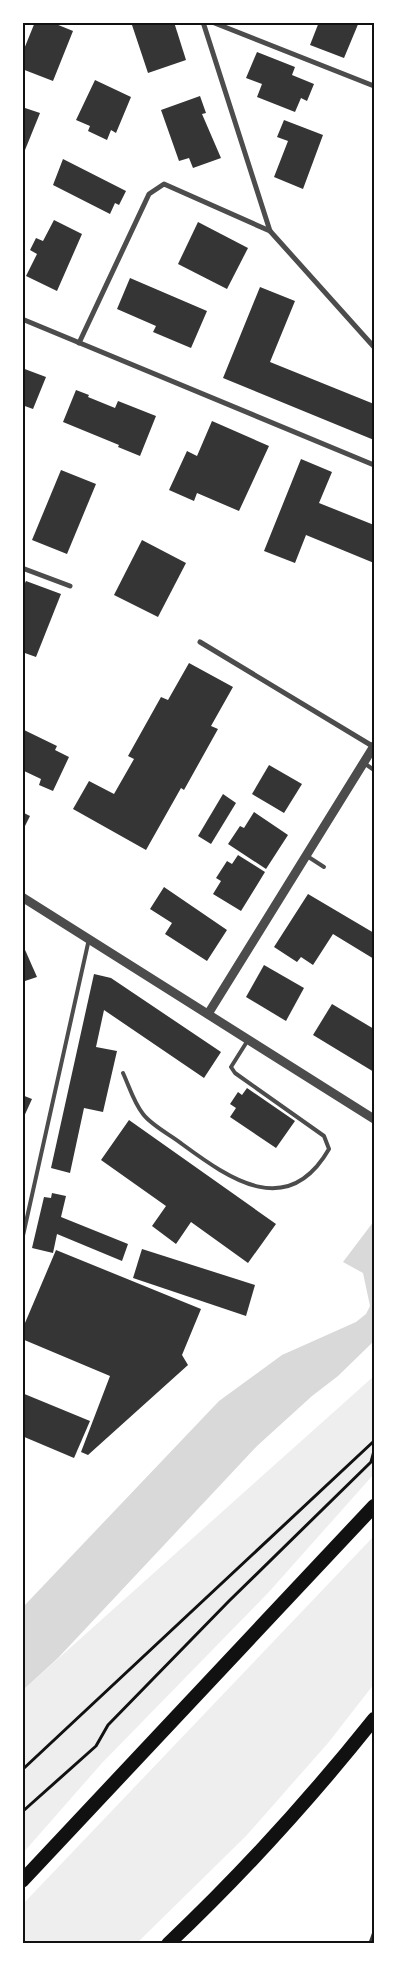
<svg xmlns="http://www.w3.org/2000/svg" width="397" height="1966" viewBox="0 0 397 1966" font-family="Arial,sans-serif">
<style>
.green{fill:#eee}
.water{fill:#d9d9d9}
.building{fill:#353535}
.lines{fill:none;stroke-linecap:round;stroke-linejoin:round}
.path{stroke:#111;stroke-width:3}
.service{stroke:#4c4c4c;stroke-width:4}
.minor{stroke:#4c4c4c;stroke-width:5}
.tertiary{stroke:#4c4c4c;stroke-width:9}
.trunk{stroke:#111;stroke-width:14}
.neatline{fill:none;stroke:#111;stroke-width:2}
</style>
<rect width="100%" height="100%" fill="#fff"/>
<g class="green">
<polygon points="374,1376 374,1474 268,1593 102,1763 23,1853 23,1690"/>
<polygon points="374,1536 374,1684 328,1743 246,1836 137,1943 23,1943 23,1904"/>
</g>
<polygon class="water" points="374,1221 374,1341 338,1376 312,1396 257,1446 58,1658 23,1690 23,1607 219,1401 282,1355 356,1322 366,1314 370,1306 363,1273 343,1262"/>
<g class="building">
<polygon points="35,22 51,22 73,31 53,81 22,69 22,54"/>
<polygon points="131,22 174,22 186,60 148,73"/>
<polygon points="319,22 359,22 344,58 310,45"/>
<polygon points="257,52 295,67 292,75 314,84 307,101 301,98 295,112 257,97 262,84 246,78"/>
<polygon points="95,80 131,97 116,133 111,130 107,140 88,131 90,126 76,120"/>
<polygon points="200,96 206,113 202,114 221,158 193,168 189,158 179,161 161,110"/>
<polygon points="22,107 40,113 23,155 22,155"/>
<polygon points="284,120 323,135 303,189 274,177 288,141 277,137"/>
<polygon points="63,159 126,191 119,205 115,203 110,214 53,185"/>
<polygon points="54,220 82,234 57,291 26,276 37,254 30,250 36,238 43,241"/>
<polygon points="198,222 248,248 227,289 178,264"/>
<polygon points="130,278 207,311 191,348 153,332 156,326 117,309"/>
<polygon points="260,287 295,301 270,362 374,404 374,440 223,378"/>
<polygon points="22,368 46,377 33,409 22,405"/>
<polygon points="76,390 89,395 88,397 115,408 118,401 156,416 140,456 118,447 119,445 63,422"/>
<polygon points="212,421 269,446 239,511 197,493 194,501 169,490 187,451 197,456"/>
<polygon points="301,459 332,472 319,503 374,525 374,563 306,535 295,563 264,551"/>
<polygon points="61,470 96,484 67,554 32,540"/>
<polygon points="142,540 186,563 158,617 114,595"/>
<polygon points="26,581 61,594 36,657 22,652 22,589"/>
<polygon points="189,663 233,687 211,726 218,729 184,790 181,788 146,850 73,809 89,781 114,794 134,759 128,756 161,697 168,700"/>
<polygon points="22,729 57,746 55,750 69,757 53,791 39,785 41,779 22,770"/>
<polygon points="269,765 302,784 284,813 252,794"/>
<polygon points="223,794 236,803 211,844 198,836"/>
<polygon points="22,812 30,816 22,832"/>
<polygon points="254,812 288,835 266,869 228,844 240,826 244,828"/>
<polygon points="238,855 265,872 241,911 213,894 221,881 216,878 227,861 232,864"/>
<polygon points="164,887 227,930 207,961 165,934 172,923 150,909"/>
<polygon points="308,894 374,933 374,959 333,934 313,965 301,957 297,962 274,947"/>
<polygon points="22,943 37,977 22,982"/>
<polygon points="264,965 304,988 286,1021 246,997"/>
<polygon points="94,974 111,978 221,1052 204,1078 104,1010 96,1047 117,1051 103,1112 84,1108 70,1173 51,1168"/>
<polygon points="332,1004 374,1029 374,1072 313,1035"/>
<polygon points="247,1088 295,1121 276,1148 230,1117 236,1108 230,1104 238,1092 242,1095"/>
<polygon points="22,1095 32,1099 22,1121"/>
<polygon points="129,1120 276,1224 248,1263 191,1222 176,1244 152,1226 166,1206 101,1160"/>
<polygon points="52,1193 66,1196 61,1217 128,1244 122,1261 57,1234 53,1253 32,1248 44,1197 51,1198"/>
<polygon points="142,1249 255,1285 246,1316 133,1278"/>
<polygon points="56,1250 201,1309 182,1355 188,1365 88,1455 81,1452 110,1376 22,1339 22,1330"/>
<polygon points="22,1393 90,1421 74,1458 22,1436"/>
<polygon points="372,1933 374,1934 374,1944 368,1944"/>
</g>
<g class="lines">
<g class="path">
<polyline points="22,1770 374,1441"/>
<polyline points="22,1812 96,1746 108,1725 229,1601 371,1462 374,1451"/>
</g>
<g class="service">
<polyline points="364,763 374,770"/>
<polyline points="307,856 324,867"/>
<path d="M123 1073C129 1086 134 1103 143 1114 152 1126 171 1135 182 1144 231 1180 288 1220 329 1149L324 1136 235 1073 231 1067 248 1040"/>
<polyline points="22,1240 89,939"/>
</g>
<g class="minor">
<polyline points="203,22 270,231 374,347"/>
<polyline points="212,22 374,86"/>
<polyline points="22,319 374,465"/>
<polyline points="79,343 149,194 164,184 270,231"/>
<polyline points="22,568 70,586"/>
<polyline points="200,642 374,747"/>
</g>
<g class="tertiary">
<polyline points="22,897 374,1119"/>
<polyline points="208,1014 374,746"/>
</g>
<g class="trunk">
<polyline points="22,1881 374,1506"/>
<path d="M168 1944C242 1874 311 1798 374 1719"/>
</g>
</g>
<rect width="397" height="1966" fill="none" stroke="#ffffff" stroke-width="48"/>
<rect x="24" y="24" width="349" height="1918" class="neatline"/>
</svg>
